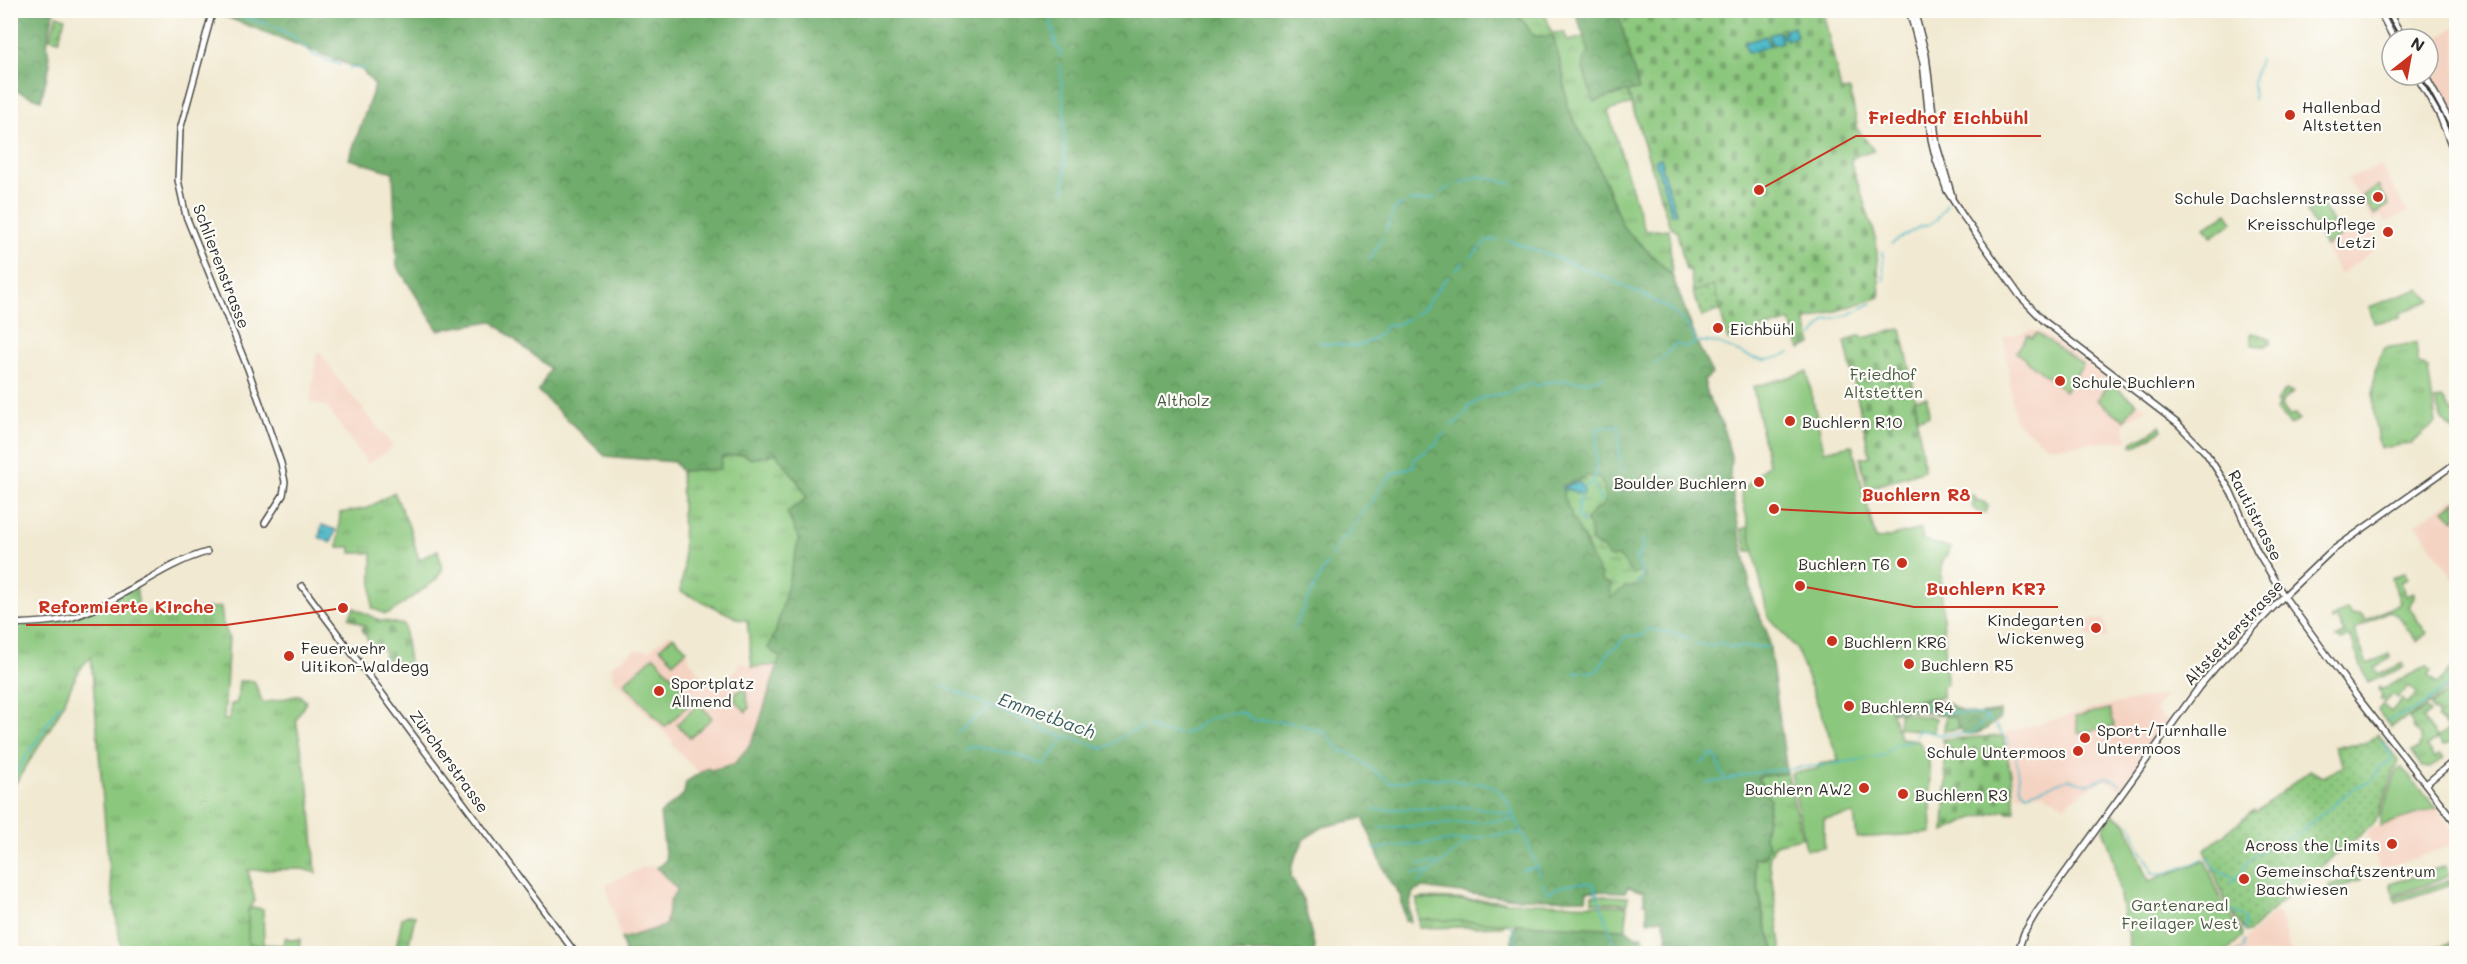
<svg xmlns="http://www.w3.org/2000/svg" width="2467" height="964" viewBox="0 0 2467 964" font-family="Mali,sans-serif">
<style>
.built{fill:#f5d3c2}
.grass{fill:url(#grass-tufts);stroke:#5b7954;stroke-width:1.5}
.forest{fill:url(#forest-crowns);stroke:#4e6c4c;stroke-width:1.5;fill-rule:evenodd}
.wetland{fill:url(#wetland-marsh);stroke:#5b7954;stroke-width:1.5}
.cemetery{fill:url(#cemetery-stones);stroke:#5b7954;stroke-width:1.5}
.park{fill:url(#park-dots);stroke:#5b7954;stroke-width:1.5}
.garden{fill:#8bc77d;stroke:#5b7954;stroke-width:1.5}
.water{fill:url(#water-ripples);stroke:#3c727a;stroke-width:1.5}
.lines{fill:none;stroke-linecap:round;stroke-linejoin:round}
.stream{stroke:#4db9c8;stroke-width:1.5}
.minor-casing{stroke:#494844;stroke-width:8}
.minor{stroke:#fff;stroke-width:5}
.tram{stroke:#2b2b2b;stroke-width:1.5}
.poi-dot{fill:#c8321e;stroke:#fdfcf7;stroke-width:2}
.labels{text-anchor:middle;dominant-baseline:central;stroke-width:4.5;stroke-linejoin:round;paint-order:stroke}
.poi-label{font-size:16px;fill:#2b2b2b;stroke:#fdfcf7;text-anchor:start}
.street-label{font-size:16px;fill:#2b2b2b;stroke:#fdfcf7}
.park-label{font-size:16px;fill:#485a44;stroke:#fdfcf7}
.water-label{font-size:18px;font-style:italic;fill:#375d62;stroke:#fdfcf7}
.leader{fill:none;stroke:#c8321e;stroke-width:2}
.callout-dot{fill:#c8321e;stroke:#fdfcf7;stroke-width:2}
.callout-label{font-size:18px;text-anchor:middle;font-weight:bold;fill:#c8321e;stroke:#fdfcf7;stroke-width:4.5;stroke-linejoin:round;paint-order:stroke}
</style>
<defs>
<pattern id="grass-tufts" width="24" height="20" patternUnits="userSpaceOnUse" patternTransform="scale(1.5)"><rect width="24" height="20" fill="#8bc77d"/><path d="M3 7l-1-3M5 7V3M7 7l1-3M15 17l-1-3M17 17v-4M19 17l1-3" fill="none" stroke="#72a267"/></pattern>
<pattern id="forest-crowns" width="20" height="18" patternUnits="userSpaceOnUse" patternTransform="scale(1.5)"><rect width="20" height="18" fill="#70ac6c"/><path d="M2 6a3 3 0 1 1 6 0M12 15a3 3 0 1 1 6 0" fill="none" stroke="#5c8c59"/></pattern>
<pattern id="wetland-marsh" width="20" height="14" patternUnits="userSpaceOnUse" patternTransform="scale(1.5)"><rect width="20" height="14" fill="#8bc77d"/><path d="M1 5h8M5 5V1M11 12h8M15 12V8" fill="none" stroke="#72a267"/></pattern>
<pattern id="cemetery-stones" width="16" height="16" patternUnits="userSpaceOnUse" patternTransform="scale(1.5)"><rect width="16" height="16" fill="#8bc77d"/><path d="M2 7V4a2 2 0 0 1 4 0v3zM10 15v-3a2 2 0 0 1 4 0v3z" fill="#72a267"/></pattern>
<pattern id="park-dots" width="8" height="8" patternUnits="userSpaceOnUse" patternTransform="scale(1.5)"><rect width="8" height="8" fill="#8bc77d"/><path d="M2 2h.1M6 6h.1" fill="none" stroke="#72a267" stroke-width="1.8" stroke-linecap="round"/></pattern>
<pattern id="water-ripples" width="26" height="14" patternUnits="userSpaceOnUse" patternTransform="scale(1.5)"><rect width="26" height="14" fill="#4db9c8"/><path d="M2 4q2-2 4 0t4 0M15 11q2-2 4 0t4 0" fill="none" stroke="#4097a3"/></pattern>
</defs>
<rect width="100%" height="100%" fill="#fdfcf7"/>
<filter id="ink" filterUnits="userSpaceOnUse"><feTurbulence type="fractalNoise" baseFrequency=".0167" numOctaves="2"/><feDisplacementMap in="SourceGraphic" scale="12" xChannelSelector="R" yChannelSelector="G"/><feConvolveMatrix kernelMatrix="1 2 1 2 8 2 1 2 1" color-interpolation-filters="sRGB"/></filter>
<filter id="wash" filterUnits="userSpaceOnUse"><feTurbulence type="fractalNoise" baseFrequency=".008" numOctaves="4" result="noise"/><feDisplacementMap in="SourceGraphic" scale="24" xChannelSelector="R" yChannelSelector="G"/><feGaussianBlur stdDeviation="1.35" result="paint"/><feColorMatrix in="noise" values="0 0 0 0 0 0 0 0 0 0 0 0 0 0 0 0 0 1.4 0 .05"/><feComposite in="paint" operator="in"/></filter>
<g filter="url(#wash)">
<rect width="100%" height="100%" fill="#f1e9d1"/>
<g class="built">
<polygon points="2456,26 2456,124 2428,72 2428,45"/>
<polygon points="2381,166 2407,212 2385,223 2381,216 2373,221 2347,178"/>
<polygon points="2323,205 2340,237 2366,222 2377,242 2374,250 2340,275 2307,212"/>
<polygon points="2032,330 2041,332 2056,341 2146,409 2124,423 2127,440 2048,447 2015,421 2004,337"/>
<polygon points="317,352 320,352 336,376 393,447 368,464 326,406 310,403"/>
<polygon points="2456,497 2456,582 2416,524"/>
<polygon points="2105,619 2108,638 2087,637 2085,620"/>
<polygon points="669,634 677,639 687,650 690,661 712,687 720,688 731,677 740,662 752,667 779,665 757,730 749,746 734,764 711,770 707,768 699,773 672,745 672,740 613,678 611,666 635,650 649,650"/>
<polygon points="2166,694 2155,711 2169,721 2120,789 2104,780 2072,799 2066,807 2044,793 2017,795 2005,733 2100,707"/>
<polygon points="2436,808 2456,834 2456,844 2380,870 2367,833 2373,828"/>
<polygon points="655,865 677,889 670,901 665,926 621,939 606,885 644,867"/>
<polygon points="2275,912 2279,914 2291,953 2229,954"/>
</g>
<g class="grass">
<polygon points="1522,11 1544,11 1552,33 1564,32 1568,41 1584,37 1589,52 1583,61 1621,93 1628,92 1632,104 1608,111 1645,231 1669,229 1672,275 1623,227 1596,160 1567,107 1564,78 1553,36 1534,36 1520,17"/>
<polygon points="2227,213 2233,222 2212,237 2205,227"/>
<polygon points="2419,289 2431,300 2400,313 2400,318 2374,323 2369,307"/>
<path d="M2416 343 2418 363 2428 369 2436 423 2410 444 2380 448C2373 423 2367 369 2385 348Z"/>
<path d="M2442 399 2452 412 2456 411V432C2444 423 2438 415 2435 400Z"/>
<path d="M777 453C787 468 801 482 807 498L787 512 800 540 776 631 768 648 780 657 779 665 752 667 747 620H741L680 591 684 571 681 471 720 469 721 457 742 454 752 459Z"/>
<polygon points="394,492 410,529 419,560 438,550 442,570 436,580 390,613 385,614 372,608 372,553 351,553 351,547 338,547 340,513 368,508"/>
<path d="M2405 572 2407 579 2400 582 2406 596 2414 593V598L2408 607C2417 616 2418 624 2427 633L2417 642 2398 616 2388 611 2354 630 2367 664 2390 654 2391 658 2375 667 2378 675 2403 663 2404 667 2368 683 2354 648 2355 646 2348 636 2342 640 2336 638 2345 633 2337 618 2332 621 2331 618 2347 609 2351 615 2361 614 2366 620 2400 603 2392 578Z"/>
<path d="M136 585 139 611 142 614 221 607 223 624 229 637 224 720H230L231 704 237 703 239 681H254L263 703 300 695 306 702 296 720 310 796 316 873 303 869 248 870 255 901 251 906V909L248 910 249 944 283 945 286 937 291 940 300 939 299 953H122L109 872 91 657C73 673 68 698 56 718 42 742 26 766 11 790V624L70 618Z"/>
<polygon points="2456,664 2456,680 2427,706 2391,727 2378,711 2383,705 2391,712 2402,699 2408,704 2417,693 2409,686 2398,698 2392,694 2384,703 2380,700 2382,695 2379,690 2380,687 2382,689 2427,666 2431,671 2428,676 2437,684"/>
<polygon points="2449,690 2455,698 2453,700 2450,696 2445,701 2456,715 2456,725 2453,723 2447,727 2437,717 2439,715 2435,710 2433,711 2430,706"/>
<polygon points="2426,709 2430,713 2422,719 2437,737 2435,739 2449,729 2456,738 2456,744 2451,737 2454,742 2443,746 2437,739 2426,747 2435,758 2440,754 2444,758 2430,768 2422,767 2411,752 2419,748 2421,736 2412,727 2413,724 2409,718"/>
<polygon points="1787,773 1802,838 1775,844 1769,858 1782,953 1776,953 1765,922 1753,858 1763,858 1764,836 1770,799 1756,777"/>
<polygon points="2446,866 2449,876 2394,896 2390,884"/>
<polygon points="2360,875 2361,880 2331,890 2329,885"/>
<polygon points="2450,880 2452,884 2396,902 2394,898"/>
<polygon points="1421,898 1505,901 1504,926 1419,928"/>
<polygon points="408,915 415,916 407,953 395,953 402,918"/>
<polygon points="1669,940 1671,953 1652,953 1652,943"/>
<polygon points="2456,941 2456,953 2427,953 2426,950"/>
</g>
<g class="forest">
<path d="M217 10 1522 11 1520 17 1534 36H1553L1564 78 1567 107 1596 160 1623 227 1672 275 1699 347 1712 374 1704 381 1710 402 1722 424 1731 456 1730 475 1735 509 1753 601 1768 635 1787 773 1757 777 1770 799 1764 836 1769 846 1764 858H1753L1764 922 1776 953H1671L1663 918 1647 921V903H1644V892L1628 887 1625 892 1587 891 1586 899C1531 901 1477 896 1423 888L1413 892 1409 908 1411 922 1405 921 1401 897 1385 872 1363 818 1323 827 1304 839 1292 865 1291 877 1302 896 1315 949 1311 953H625L621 939 665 926 670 901 677 889 657 868 666 860 660 814 684 794 686 782 707 768 711 770 734 764 749 746 757 730 780 657 768 648 776 631 799 540 787 512 807 498C801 482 786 468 776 453L752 459 742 454 722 457 720 469 681 471 674 462 605 456 538 391 550 369 492 321 438 330 397 266 393 172 349 159 375 85 362 70 216 13ZM1599 478 1593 511 1586 521 1590 527 1591 542 1608 557 1623 561 1626 569 1633 575 1643 573 1646 578 1626 586 1612 597 1611 584 1602 581C1600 571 1596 566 1591 557 1586 549 1586 541 1580 533Z"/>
<polygon points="10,11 54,11 47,44 50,64 41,100 11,89"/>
<polygon points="1575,11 1618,11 1639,90 1621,93 1594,102 1583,69 1583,61 1589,52"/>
<path d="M1929 699 1948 703 1962 712 1979 714 2000 711V718C1989 728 1978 737 1963 733L1952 716 1913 711 1893 712 1890 704Z"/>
<polygon points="1516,924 1626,929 1636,936 1643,936 1645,943 1652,943 1652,953 1511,954 1513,927"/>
</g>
<path class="wetland" d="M1588 476 1599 478 1605 489V504L1593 511 1586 520 1590 527 1591 542 1604 549 1608 557C1611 558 1615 557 1618 557 1624 558 1627 570 1633 574L1637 572 1643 573 1646 578 1639 580 1636 586H1626L1611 598V584L1602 581C1599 568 1596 567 1590 556 1588 552 1589 547 1586 542 1575 523 1566 508 1562 486Z"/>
<g class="cemetery">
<polygon points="1618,11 1823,11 1841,91 1850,90 1858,130 1874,151 1863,153 1852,158 1851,163 1876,238 1880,297 1805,321 1812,344 1800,349 1790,321 1728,340 1714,287 1693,292 1690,270 1686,270 1677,232 1669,224 1628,92 1639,90"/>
<polygon points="1901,329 1912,378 1924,470 1867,489 1860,458 1870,456 1845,341 1861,335 1863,338"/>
<polygon points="354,608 379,620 404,625 409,663 400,669 385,658 384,650 370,644 362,629 365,626 349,618"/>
<polygon points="2003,736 2011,773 2015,811 2007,813 2006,810 1971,819 1944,832 1946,782 1943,739"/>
</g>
<g class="park">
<polygon points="57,15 65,18 59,40 50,38"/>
<polygon points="2378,186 2389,205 2374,215 2362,196"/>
<polygon points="1714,286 1720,310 1702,317 1693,292"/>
<polygon points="2251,333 2261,335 2270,339 2270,343 2265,346 2251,345"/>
<polygon points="2286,390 2294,392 2283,400 2281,406 2289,415 2295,414 2299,419 2291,425 2276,410 2279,403 2276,402"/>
<polygon points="1973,495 1978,501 1984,502 1988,506 1986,513 1976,511 1972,506 1974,503 1970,496"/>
<polygon points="2456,501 2456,518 2454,520 2444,510"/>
<polygon points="1753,526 1759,550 1747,552 1742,529"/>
<polygon points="1945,716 1955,716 1959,729 1944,731"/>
<polygon points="2378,734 2398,760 2378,816 2370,827 2301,883 2249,932 2245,932 2227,907 2205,850 2254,810 2256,812 2310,770 2322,777 2344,766 2334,747 2364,744"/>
</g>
<g class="garden">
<polygon points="2323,205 2340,237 2325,246 2307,212"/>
<polygon points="2037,333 2083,365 2065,391 2016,352 2028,335 2032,338"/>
<polygon points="1807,372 1824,451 1852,445 1876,540 1921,529 1923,540 1951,548 1942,562 1941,581 1947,683 1942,687 1942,697 1888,703 1900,738 1918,740 1929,760 1932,833 1857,838 1854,814 1824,819 1824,848 1806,849 1791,773 1817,769 1820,764 1839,761 1796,648 1768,617 1741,492 1768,464 1753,387"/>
<polygon points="2110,383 2137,403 2124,420 2097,400"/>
<polygon points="1927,397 1929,416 1918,418 1915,399"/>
<polygon points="2160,426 2162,430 2135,447 2131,445 2132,442 2144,437"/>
<polygon points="673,636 687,650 674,662 660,648"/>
<polygon points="654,656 694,700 665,727 624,683"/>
<polygon points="745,688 749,708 746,712 734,699 736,693"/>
<polygon points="699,704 712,718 690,738 677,724"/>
<polygon points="2110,709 2114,726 2078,733 2076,716"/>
<polygon points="1899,713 1936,718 1934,732 1898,728"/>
<polygon points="2401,767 2436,808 2380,826 2380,817 2397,770"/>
<polygon points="2113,814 2126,822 2149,881 2205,860 2224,907 2242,933 2242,937 2224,953 2129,953 2128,923 2124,920 2114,860 2103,828"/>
<polygon points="1592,895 1628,897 1627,904 1592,902"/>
<polygon points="1417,899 1627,906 1626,929 1418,919"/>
<polygon points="256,908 263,909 264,946 248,944 248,909"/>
</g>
<g class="water">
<polygon points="1794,27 1797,37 1787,40 1785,37 1781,38 1782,42 1772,45 1769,35 1779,32 1780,35 1785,34 1784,30"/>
<polygon points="1766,36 1769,46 1748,53 1744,43"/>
<polygon points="1661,158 1663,164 1661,166 1676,213 1672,214 1655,160"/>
<polygon points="1578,482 1583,487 1584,494 1580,495 1578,491 1576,493 1570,489 1563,490 1563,487"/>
<polygon points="322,525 336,530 331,543 319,537"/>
</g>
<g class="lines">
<g class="stream">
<polyline points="1051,10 1052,29 1055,32 1053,37 1056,40 1055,46 1060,51 1060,57"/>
<polyline points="223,12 271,25 291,35 314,55 340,65"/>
<polyline points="2338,20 2343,10"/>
<polyline points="1060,64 1064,108 1065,191"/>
<polyline points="349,68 365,69"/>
<polyline points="2254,99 2253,83 2260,59"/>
<polyline points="1458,184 1481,176 1512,184"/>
<polyline points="1441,193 1450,186"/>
<polyline points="1409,201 1430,200 1435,197"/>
<polyline points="1385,231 1395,209 1403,204"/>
<polyline points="1508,240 1583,268"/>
<polyline points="1891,244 1919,227 1930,224 1937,219 1947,204"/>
<polyline points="1883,251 1884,281"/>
<polyline points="1471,257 1487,241 1498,240"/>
<polyline points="1369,261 1382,238"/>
<polyline points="1585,269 1612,280"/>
<polyline points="1456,270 1464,262"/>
<path d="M1614 281C1645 298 1683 307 1697 343"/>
<path d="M1414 315C1424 311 1439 286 1448 277"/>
<polyline points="1813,336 1826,320 1848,315 1872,303"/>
<path d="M1319 341 1327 345C1336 341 1341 346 1350 346 1364 347 1380 336 1387 325L1398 324 1409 318"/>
<path d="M1700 342C1722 339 1742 358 1763 360 1771 361 1782 356 1790 353"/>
<polyline points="1653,364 1661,360 1675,344 1687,347 1696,343"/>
<path d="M1452 426 1465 415 1468 407 1484 397 1507 393 1532 383 1537 386C1557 376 1583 386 1604 377"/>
<polyline points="1593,485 1602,503"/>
<polyline points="1583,487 1593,483 1595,475 1597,428 1619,425 1619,455 1623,474"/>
<polyline points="1580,495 1577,515 1584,524"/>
<path d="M1331 557 1340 541 1350 532 1365 508 1373 501 1379 489 1393 474 1414 466V459C1420 457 1430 447 1438 442L1440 437 1446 433"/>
<path d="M1637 584 1642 579 1641 569 1635 557 1640 555C1642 548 1645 547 1642 539"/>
<polyline points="1293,629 1327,563"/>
<polyline points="1695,643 1710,646 1721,643 1730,647 1769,647"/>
<polyline points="1585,672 1597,671 1611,649 1615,648 1626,636 1642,636 1647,629 1675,633 1689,639"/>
<polyline points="1574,673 1581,672"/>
<polyline points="940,685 1054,734 1074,738 1104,749 1129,732 1144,727"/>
<polyline points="1896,709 1911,705 1944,712 1984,715 1987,717"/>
<polyline points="2388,721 2422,706 2456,677"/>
<path d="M1299 724 1326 733 1340 750 1350 753 1389 782C1400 785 1410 778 1421 777 1427 777 1430 779 1436 778L1439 780 1445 778 1468 783"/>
<path d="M1148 725 1161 733C1171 731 1179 737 1189 732 1194 730 1197 725 1201 723 1209 718 1234 709 1242 713 1247 715 1251 719 1254 721L1261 720 1294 723"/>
<polyline points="1996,726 2003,735"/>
<polyline points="956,732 990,708"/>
<polyline points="1915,736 1920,730 1941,735 1973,733 1987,717 1993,724"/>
<polyline points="2007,737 2009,745"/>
<polyline points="2382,741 2391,756"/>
<polyline points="965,750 972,746 1018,755 1044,766 1064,739"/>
<polyline points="2015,752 2021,788 2027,794 2068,779 2089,784 2106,777 2116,781 2120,785"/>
<polyline points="1870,758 1884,755 1895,745 1913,740"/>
<path d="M1702 764 1710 755H1714C1722 762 1718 774 1728 780L1752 773 1787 769"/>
<polyline points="1831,764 1866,759"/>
<polyline points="1805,767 1827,765"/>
<polyline points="1791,769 1803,767"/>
<polyline points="10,782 60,704"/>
<polyline points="1706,783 1725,780"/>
<path d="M1473 784C1501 777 1514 812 1521 833L1525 836 1540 877"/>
<polyline points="1475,807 1512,815"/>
<polyline points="1373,810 1471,807"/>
<polyline points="1482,822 1514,819"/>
<path d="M2131 824 2141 851 2150 864 2152 873C2162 876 2195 864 2204 858"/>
<polyline points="1380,828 1478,822"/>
<polyline points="1488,836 1520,833"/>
<polyline points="1374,849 1484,837"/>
<polyline points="2208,857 2213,868 2234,877"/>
<polyline points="1418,864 1438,864"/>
<polyline points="1522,870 1536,867"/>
<polyline points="1412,873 1429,872"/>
<path d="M1542 882 1548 893C1563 884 1575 882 1593 883L1618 954"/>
<polyline points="1418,883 1470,839"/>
<polyline points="2230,883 2241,874 2245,865 2255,856 2271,844 2296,835 2354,788 2372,781 2379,768 2389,763 2392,758"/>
<polyline points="2232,910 2245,919 2244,930"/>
<polyline points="1509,925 1512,927 1518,954"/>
<polyline points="2234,954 2243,948 2244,941"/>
</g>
</g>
</g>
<g filter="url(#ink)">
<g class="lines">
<g class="minor-casing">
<g id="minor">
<polyline points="213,10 180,130 178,180 186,216 248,369 281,463 285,482 283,495 265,523"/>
<polyline points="1909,10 1923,62 1931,139 1936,160 1947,191 1963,216 2020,296 2044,321 2178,424 2206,453 2230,490 2257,551 2284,596 2356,695 2456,823"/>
<polyline points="1914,10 1926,55 1937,146 1952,196"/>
<polyline points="2379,10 2394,39"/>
<polyline points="2387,10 2404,39"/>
<polyline points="2416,75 2439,114 2456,157"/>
<polyline points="2425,75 2456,133"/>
<polyline points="302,586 576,954"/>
<path d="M10 624C30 623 51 623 70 618 119 603 158 566 207 552"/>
<polyline points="2426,784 2456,759"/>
<polyline points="2017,954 2024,933 2036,913 2199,687 2216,667 2284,596 2330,552 2456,463"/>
</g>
</g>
<use href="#minor" class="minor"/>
<g class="tram">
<polyline points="2384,10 2401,39"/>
<polyline points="2419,75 2444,118 2456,147"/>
</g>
</g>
</g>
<g class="poi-dot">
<circle cx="2290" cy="115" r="6"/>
<circle cx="2378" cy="197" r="6"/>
<circle cx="2388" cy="232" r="6"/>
<circle cx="1718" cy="328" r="6"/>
<circle cx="2060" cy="381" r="6"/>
<circle cx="1790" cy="421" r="6"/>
<circle cx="1759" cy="482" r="6"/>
<circle cx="1902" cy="563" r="6"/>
<circle cx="2096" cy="628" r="6"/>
<circle cx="1832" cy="641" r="6"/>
<circle cx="289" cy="656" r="6"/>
<circle cx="1909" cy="664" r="6"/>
<circle cx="659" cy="691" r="6"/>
<circle cx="1849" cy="706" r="6"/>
<circle cx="2085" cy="738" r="6"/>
<circle cx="2078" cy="751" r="6"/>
<circle cx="1864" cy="788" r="6"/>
<circle cx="1903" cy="794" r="6"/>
<circle cx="2392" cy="844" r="6"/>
<circle cx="2244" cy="879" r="6"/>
</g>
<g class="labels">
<g class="poi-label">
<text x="2302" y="106">Hallenbad<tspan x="2302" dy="18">Altstetten</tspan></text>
<text x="2366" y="197" text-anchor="end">Schule Dachslernstrasse</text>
<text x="2376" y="223" text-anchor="end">Kreisschulpflege<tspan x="2376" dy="18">Letzi</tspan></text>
<text x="1730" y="328">Eichbühl</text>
<text x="2072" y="381">Schule Buchlern</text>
<text x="1802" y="421">Buchlern R10</text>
<text x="1747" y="482" text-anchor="end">Boulder Buchlern</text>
<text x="1890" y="563" text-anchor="end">Buchlern T6</text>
<text x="2084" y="619" text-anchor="end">Kindegarten<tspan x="2084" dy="18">Wickenweg</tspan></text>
<text x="1844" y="641">Buchlern KR6</text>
<text x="301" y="647">Feuerwehr<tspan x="301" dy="18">Uitikon-Waldegg</tspan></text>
<text x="1921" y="664">Buchlern R5</text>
<text x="671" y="682">Sportplatz<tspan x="671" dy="18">Allmend</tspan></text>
<text x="1861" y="706">Buchlern R4</text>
<text x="2097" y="729">Sport-/Turnhalle<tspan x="2097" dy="18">Untermoos</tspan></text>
<text x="2066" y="751" text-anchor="end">Schule Untermoos</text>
<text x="1852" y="788" text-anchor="end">Buchlern AW2</text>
<text x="1915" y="794">Buchlern R3</text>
<text x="2380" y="844" text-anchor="end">Across the Limits</text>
<text x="2256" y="870">Gemeinschaftszentrum<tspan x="2256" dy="18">Bachwiesen</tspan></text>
</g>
<g class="street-label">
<text transform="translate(222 266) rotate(69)">Schlierenstrasse</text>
<text transform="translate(2256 515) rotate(63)">Rautistrasse</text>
<text transform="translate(2233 632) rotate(-47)">Altstetterstrasse</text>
<text transform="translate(450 761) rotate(54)">Zürcherstrasse</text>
</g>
<g class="park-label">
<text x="1883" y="373">Friedhof<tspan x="1883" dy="18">Altstetten</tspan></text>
<text x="1183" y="399">Altholz</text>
<text x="2180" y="904">Gartenareal<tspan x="2180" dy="18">Freilager West</tspan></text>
</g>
<g class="water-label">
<text transform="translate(1047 715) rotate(20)">Emmetbach</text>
</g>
</g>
<path class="leader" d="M1759 190L1856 136H2041M1774 509L1849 513H1982M1800 586L1914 607H2058M343 608L226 625H26"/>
<g class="callout-dot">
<circle cx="1759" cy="190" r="6"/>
<circle cx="1774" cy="509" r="6"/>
<circle cx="1800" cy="586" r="6"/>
<circle cx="343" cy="608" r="6"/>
</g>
<g class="callout-label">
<text x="1948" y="124">Friedhof Eichbühl</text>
<text x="1916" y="501">Buchlern R8</text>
<text x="1986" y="595">Buchlern KR7</text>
<text x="126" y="613">Reformierte Kirche</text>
</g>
<rect width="2467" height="964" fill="none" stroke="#fdfcf7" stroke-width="36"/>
<g transform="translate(2410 57) rotate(31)"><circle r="28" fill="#fdfcf7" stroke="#a9a8a5" stroke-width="1.5"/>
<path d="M0-4.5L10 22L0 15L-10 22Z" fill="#c8321e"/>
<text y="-9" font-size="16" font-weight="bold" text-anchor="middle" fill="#2b2b2b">N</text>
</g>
</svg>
